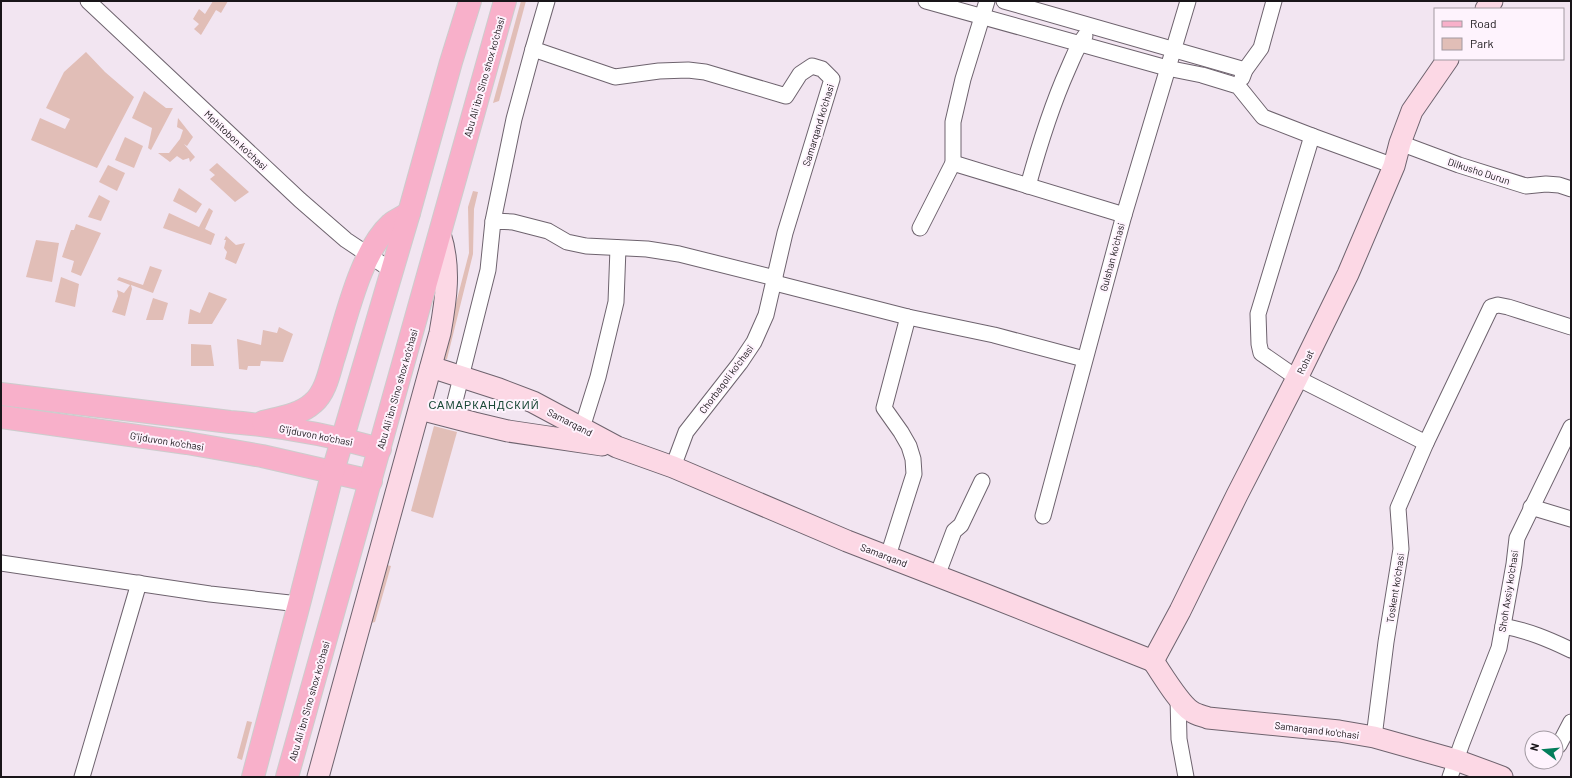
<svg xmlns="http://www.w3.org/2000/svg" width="1572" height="778" viewBox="0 0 1572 778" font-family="Barlow,sans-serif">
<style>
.green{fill:#e1beb7}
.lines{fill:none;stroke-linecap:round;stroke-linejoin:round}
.street-casing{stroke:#6e636e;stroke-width:17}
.secondary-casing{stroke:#6e636e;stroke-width:23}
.primary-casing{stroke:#ccc;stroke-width:24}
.street{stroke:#fff;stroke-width:15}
.secondary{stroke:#fcd8e5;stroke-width:21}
.primary{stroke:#f8b0ca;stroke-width:22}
.labels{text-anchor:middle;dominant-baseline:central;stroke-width:4;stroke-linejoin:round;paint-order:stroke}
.street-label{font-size:10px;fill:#191519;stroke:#fef3fd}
.neighbourhood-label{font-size:11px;letter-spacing:1px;fill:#184736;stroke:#fef3fd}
</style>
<rect width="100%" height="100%" fill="#f2e5f1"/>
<g class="green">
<polygon points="213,1 228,1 221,13 216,10 201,35 194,29 199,24 193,19 199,9 205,14"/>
<polygon points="521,1 526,1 499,101 493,103"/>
<polygon points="86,52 105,72 134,97 97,168 31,140 40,118 65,129 70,119 46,108 64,72"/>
<polygon points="144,91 166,108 173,108 151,150 148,148 152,128 132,118"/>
<polygon points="178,118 193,137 187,146 184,144 195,157 190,162 189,158 183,160 177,156 170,162 158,153 169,153 180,139 183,130 177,127"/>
<polygon points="125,137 143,146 134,168 115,160"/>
<polygon points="217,163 249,192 235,202 210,179 215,175 209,170"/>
<polygon points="108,165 125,173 117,191 99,182"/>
<polygon points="179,188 202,204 196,213 173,201"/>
<polygon points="473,191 478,192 474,209 473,254 447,359 441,361 469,253 468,207"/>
<polygon points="99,195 110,201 101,221 88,217"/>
<polygon points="209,208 213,211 205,229 215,234 211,245 163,228 169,213 199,227"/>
<polygon points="76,224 101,233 81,276 71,272 74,261 62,257 71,230 74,230"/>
<polygon points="226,236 236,245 245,243 236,264 225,259 227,252 224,248 226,240 224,240"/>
<polygon points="36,240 59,243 52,282 26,277"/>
<polygon points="150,266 162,270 153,293 131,285 132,289 125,316 112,312 118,296 117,290 124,293 130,285 117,280 119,277 143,285"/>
<polygon points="61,277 79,284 75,307 55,302"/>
<polygon points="209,292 227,299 212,324 188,324 190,309 200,313"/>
<polygon points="153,298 168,303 163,320 146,320"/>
<polygon points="279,327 293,334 283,362 261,361 260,366 248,366 247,370 239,369 237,339 261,345 263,330 277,333"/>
<polygon points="191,344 211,345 214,366 191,366"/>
<polygon points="434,426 457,432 433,518 411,511"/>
<polygon points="387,565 391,566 375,622 371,623"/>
<polygon points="247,721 252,722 242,760 237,758"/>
</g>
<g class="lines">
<g class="street-casing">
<g id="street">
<polyline points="88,1 300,200 346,240 391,270"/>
<polyline points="926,1 1167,68 1202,75 1238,86 1263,117 1312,136 1394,166"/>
<polyline points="1004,1 1245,70"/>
<polyline points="533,49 547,1"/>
<polyline points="1242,78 1245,70 1261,48 1274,1"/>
<polyline points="1312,136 1258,314 1259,344 1261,353 1297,378 1426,443 1491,307 1498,305 1508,307 1571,327"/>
<polyline points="1400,143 1459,165 1526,186 1546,184 1559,185 1571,189"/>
<polyline points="953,163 1124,215"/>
<path d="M1028 186C1039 146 1051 107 1068 69 1073 58 1077 46 1085 36"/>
<polyline points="493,221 514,119 533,49 615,77 659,71 688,70 705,72 786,96 800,74 812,66 822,69 832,79 785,233 766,315 754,342 740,363 686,432 673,467"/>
<polyline points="920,228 953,163 953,122 963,79 987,1"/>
<polyline points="775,283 908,317 994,335 1084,359"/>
<polyline points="451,417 488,270 493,221 513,222 548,231 567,242 586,246 647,249 679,254 775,278"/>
<polyline points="582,428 598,377 616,302 618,248"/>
<polyline points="1531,507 1571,519"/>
<polyline points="1043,516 1124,215 1188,1"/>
<polyline points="888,556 914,474 913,459 909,446 901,432 884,408 908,317"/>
<polyline points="1,563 210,594 299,604"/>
<polyline points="937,576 954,531 961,525 982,481"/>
<path d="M1503 626C1529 631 1548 639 1571 650"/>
<polyline points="1178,697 1179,739 1186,777"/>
<polyline points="1374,737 1386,642 1401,549 1398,508 1426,443"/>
<polyline points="1559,745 1571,722"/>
<polyline points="82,777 139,583"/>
<polyline points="1450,777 1462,743 1499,648 1514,564 1517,538 1571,427"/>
</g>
</g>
<g class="secondary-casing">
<g id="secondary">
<polyline points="1486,9 1492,1"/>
<polyline points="431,367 499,389 533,402 617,447 673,467 847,541 984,594 1153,661"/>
<polyline points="420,409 474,423 508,431 602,445"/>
<polyline points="1153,661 1180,611 1237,495 1297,378 1348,274 1394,166 1400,143 1412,111 1448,59"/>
<path d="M1153 661C1162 674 1179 703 1191 711 1196 715 1203 716 1208 718L1339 731 1374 737 1456 760 1502 777"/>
<path d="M318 777 440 333C446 300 451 267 440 234"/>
</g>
</g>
<g class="primary-casing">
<g id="primary">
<path d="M1 394 230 422C282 426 330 435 380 449"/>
<polyline points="1,417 187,443 262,456 371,481"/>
<path d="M263 422C279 418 300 415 313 403 325 393 329 374 333 360 346 320 360 252 391 224 396 220 403 217 409 213"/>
<polyline points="253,777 299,604 333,471 409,213 451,62 470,1"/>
<polyline points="287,777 505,1"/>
</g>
</g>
<use href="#street" class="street"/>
<use href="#secondary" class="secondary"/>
<use href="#primary" class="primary"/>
</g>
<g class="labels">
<g class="street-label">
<text transform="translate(484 77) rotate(-74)">Abu Ali ibn Sino shox ko'chasi</text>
<text transform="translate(818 125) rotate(-73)">Samarqand ko'chasi</text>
<text transform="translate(236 140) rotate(43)">Mohitobon ko'chasi</text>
<text transform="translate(1479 171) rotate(18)">Dilkusho Durun</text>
<text transform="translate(1112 257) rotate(-75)">Gulshan ko'chasi</text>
<text transform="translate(1305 362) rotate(-64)">Rohat</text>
<text transform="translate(726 379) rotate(-53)">Chorbaqoli ko'chasi</text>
<text transform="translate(397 389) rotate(-74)">Abu Ali ibn Sino shox ko'chasi</text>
<text transform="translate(570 422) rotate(27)">Samarqand</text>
<text transform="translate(316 435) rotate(11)">G'ijduvon ko‘chasi</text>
<text transform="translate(167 441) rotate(9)">G'ijduvon ko'chasi</text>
<text transform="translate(884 555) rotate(21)">Samarqand</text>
<text transform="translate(1395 588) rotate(-81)">Toskent ko'chasi</text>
<text transform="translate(1508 591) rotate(-81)">Shoh Axsiy ko'chasi</text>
<text transform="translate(309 701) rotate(-74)">Abu Ali ibn Sino shox ko'chasi</text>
<text transform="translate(1317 730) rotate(7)">Samarqand ko'chasi</text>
</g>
<g class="neighbourhood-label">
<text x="484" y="404">САМАРКАНДСКИЙ</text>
</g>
</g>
<rect width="1572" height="778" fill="none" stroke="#191519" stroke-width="4"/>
<rect x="1434" y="8" width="130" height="52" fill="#fef3fd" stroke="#a29aa2"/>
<rect x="1442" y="21" width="20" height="6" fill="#f8b0ca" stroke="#a29aa2"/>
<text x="1470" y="28" font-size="12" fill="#191519">Road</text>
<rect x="1442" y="38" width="20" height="12" fill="#e1beb7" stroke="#a29aa2"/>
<text x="1470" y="48" font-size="12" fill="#191519">Park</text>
<g transform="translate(1544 750) rotate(286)"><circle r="19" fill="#fef3fd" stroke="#a29aa2"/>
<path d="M0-3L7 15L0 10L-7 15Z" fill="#037d5b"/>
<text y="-6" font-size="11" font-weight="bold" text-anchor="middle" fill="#191519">N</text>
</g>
</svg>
